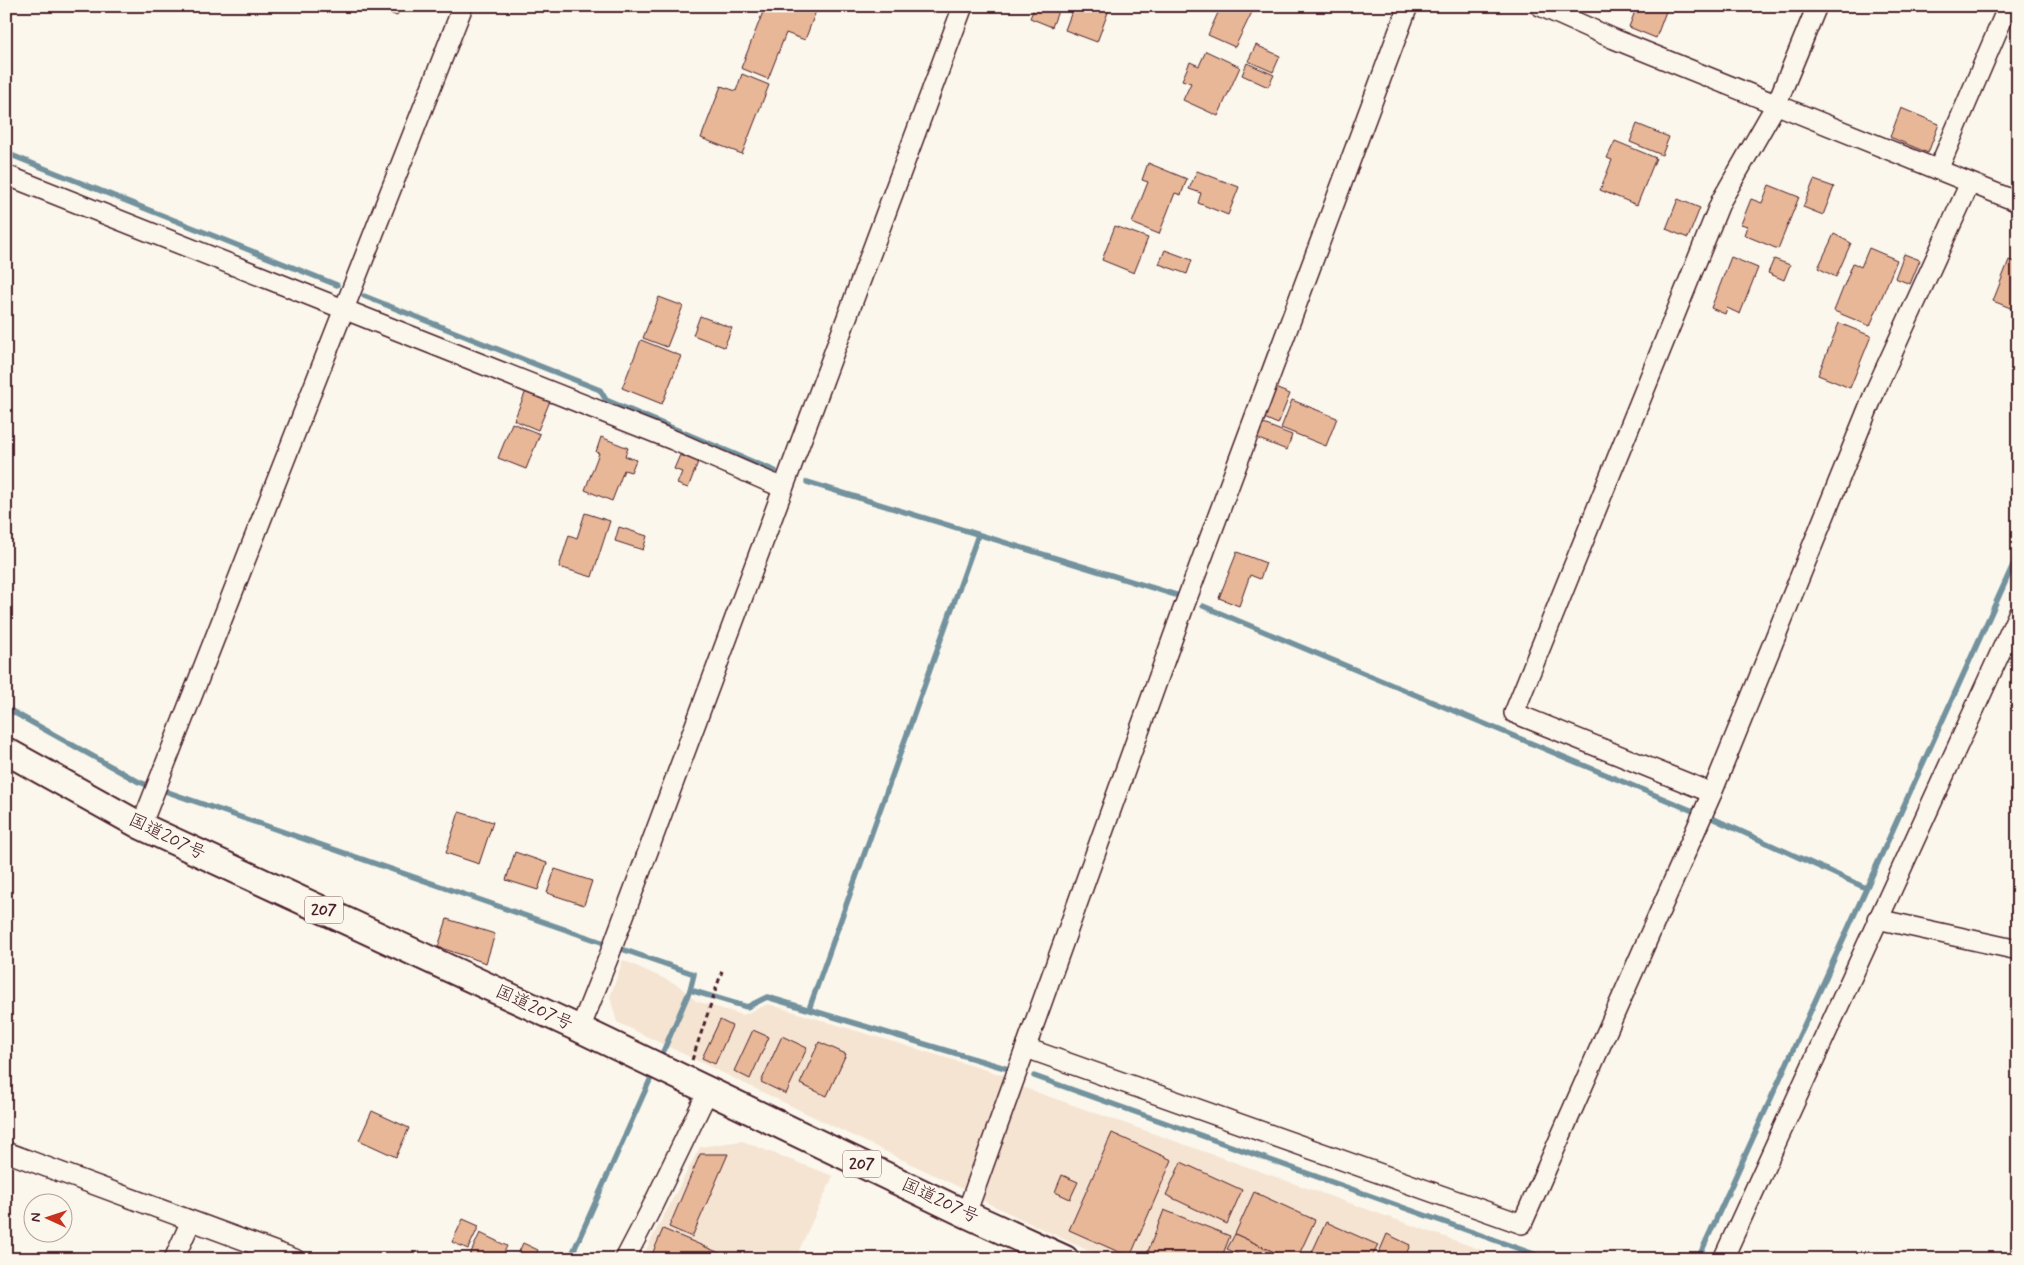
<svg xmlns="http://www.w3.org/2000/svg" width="2024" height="1265" viewBox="0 0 2024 1265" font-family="Mynerve,'Klee One',sans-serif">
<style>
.built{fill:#f5e4d2}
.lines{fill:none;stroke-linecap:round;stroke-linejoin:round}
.stream{stroke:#73929e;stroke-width:5.5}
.building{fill:#e7b797;stroke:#4a1f2b}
.minor-casing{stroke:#4a1f2b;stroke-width:22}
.highway-casing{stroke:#4a1f2b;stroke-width:30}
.path{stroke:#4a1f2b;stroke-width:3;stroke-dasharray:5 4;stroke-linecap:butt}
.minor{stroke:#fbf7ec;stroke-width:19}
.highway{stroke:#fbf7ec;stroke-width:26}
.labels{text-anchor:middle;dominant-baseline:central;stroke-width:4;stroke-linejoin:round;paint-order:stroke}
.shield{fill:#fbf7ec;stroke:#7f6065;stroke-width:1}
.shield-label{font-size:16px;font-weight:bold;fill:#4a1f2b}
.street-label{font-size:18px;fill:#4a1f2b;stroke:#fbf7ec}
</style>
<rect width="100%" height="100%" fill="#fbf7ec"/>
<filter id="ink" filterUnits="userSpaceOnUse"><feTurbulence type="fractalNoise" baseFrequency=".02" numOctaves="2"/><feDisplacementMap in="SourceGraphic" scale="10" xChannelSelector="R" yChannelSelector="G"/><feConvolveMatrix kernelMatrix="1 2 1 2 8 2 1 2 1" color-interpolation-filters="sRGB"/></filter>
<g filter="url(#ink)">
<g class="built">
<polygon points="623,960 678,985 696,1001 743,1015 768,1004 1006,1076 963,1189 617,1022 610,997"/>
<polygon points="1022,1087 1507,1259 1106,1259 979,1199"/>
<polygon points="742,1141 833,1176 795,1259 641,1259 700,1147"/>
</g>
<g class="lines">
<g class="stream">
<polyline points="6,153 337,285"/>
<polyline points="364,296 600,390 606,400 775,471"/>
<polyline points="807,482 1176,595"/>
<polyline points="1203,606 1693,811"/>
<polyline points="6,708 139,782 694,974 690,990 659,1061"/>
<polyline points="1714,819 1866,888"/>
<polyline points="690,990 747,1007 767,997 1005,1068"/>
<polyline points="809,1009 978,535"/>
<polyline points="1034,1076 1548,1259"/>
<polyline points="570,1259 654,1071"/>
<polyline points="1698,1259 2018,554"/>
</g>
</g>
<g class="building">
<polygon points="372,6 401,6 397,16"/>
<polygon points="756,6 803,6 816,11 805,40 786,33 768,79 741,68 763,12 755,9"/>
<polygon points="1035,6 1060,6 1052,27 1030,18"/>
<polygon points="1074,6 1110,7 1097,42 1065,30"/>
<polygon points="1221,6 1240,6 1252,12 1235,47 1208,35"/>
<polygon points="1637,6 1668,6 1656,38 1629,27"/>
<polygon points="1256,45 1280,56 1273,72 1248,61"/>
<polygon points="2017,48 2018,49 2018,86 2013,84 2018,72 2009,68"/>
<polygon points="1206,51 1240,67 1218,116 1183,100 1191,83 1182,80 1190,62 1199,66"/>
<polygon points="1247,63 1274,75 1268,87 1242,75"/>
<polygon points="742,74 769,85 742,154 701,138 721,86 736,91"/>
<polygon points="1901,108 1939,124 1928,153 1890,137"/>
<polygon points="1637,124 1669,137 1662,155 1630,142"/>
<polygon points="1615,141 1656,158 1637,205 1600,190 1612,160 1607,158"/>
<polygon points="1148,163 1187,179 1181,195 1175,193 1159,234 1132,223 1148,182 1142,180"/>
<polygon points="1197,171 1239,187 1228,215 1198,203 1201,193 1189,189"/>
<polygon points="1814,180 1834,187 1823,215 1803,207"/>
<polygon points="1769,185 1799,197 1778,249 1744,235 1747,226 1741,224 1751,199 1762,203"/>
<polygon points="1678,199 1700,208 1688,238 1666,229"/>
<polygon points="1115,226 1148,238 1134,273 1102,260"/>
<polygon points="1834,234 1851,243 1836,277 1818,268"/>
<polygon points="1869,248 1897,260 1870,326 1834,311 1853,263 1861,267"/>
<polygon points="1165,250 1192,260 1187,274 1159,264"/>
<polygon points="1904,254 1920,260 1910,284 1895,278"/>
<polygon points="1731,257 1758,268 1740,314 1727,308 1725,314 1711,308"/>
<polygon points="1774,259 1790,265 1784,280 1768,273"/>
<polygon points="2009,260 2018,263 2018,311 1993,301"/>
<polygon points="659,297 683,306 667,347 643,338"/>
<polygon points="700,316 732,328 724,347 693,335"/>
<polygon points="1839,323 1871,336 1850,388 1818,375"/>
<polygon points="641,340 681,356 662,404 622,388"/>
<polygon points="1275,388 1290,394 1278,424 1264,418"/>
<polygon points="526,391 550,401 538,430 514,420"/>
<polygon points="1292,400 1337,418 1326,446 1281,428"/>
<polygon points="512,423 540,434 526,469 498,458"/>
<polygon points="1261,423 1292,435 1287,450 1256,438"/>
<polygon points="601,437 628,448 625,456 636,460 631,472 624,470 612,501 585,490 599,453 596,452"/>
<polygon points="680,455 698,462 688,488 677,484 682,472 674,469"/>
<polygon points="585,513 610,521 592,577 559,567 569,535 577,538"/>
<polygon points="619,527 647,536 643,550 615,541"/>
<polygon points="1237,552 1266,563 1260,579 1250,575 1239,606 1219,598"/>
<polygon points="459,812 493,822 479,864 446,853"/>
<polygon points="515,852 547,863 538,890 506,880"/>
<polygon points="555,869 592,881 584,905 547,893"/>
<polygon points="447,919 495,934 486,963 438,947"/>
<polygon points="720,1020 732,1026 715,1064 702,1058"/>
<polygon points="753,1030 769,1037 750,1079 734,1071"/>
<polygon points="782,1036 807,1048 786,1094 761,1082"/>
<polygon points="819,1042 846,1054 827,1096 800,1084"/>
<polygon points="372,1111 409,1128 396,1157 359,1140"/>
<polygon points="1112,1133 1172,1160 1130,1257 1069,1230"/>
<polygon points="700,1154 728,1154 692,1237 669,1227"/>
<polygon points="1181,1162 1242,1190 1227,1224 1166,1195"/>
<polygon points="1062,1175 1078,1182 1070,1199 1055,1192"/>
<polygon points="1254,1192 1315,1220 1297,1259 1289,1259 1235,1234"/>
<polygon points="1164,1210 1230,1236 1221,1259 1145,1259"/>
<polygon points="463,1219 479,1226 468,1249 452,1242"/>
<polygon points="1326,1222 1378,1245 1372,1257 1375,1259 1309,1259"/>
<polygon points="663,1229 722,1254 720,1259 650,1259"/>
<polygon points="480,1233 507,1246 501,1259 468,1259"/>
<polygon points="1235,1234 1289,1259 1248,1259 1227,1249"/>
<polygon points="1387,1234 1410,1245 1404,1259 1387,1259 1378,1255"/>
<polygon points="523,1243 538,1250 535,1259 516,1258"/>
</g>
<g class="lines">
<g class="minor-casing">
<g id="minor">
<polyline points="1540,6 1614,39 2018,202"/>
<polyline points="1938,170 2008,6"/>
<polyline points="6,175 673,440 783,488"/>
<polyline points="1712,793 1514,713 1721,201 1777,103 1817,6"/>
<polyline points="141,826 463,6"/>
<polyline points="1877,919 2018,950"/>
<polyline points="580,1029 609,956 963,6"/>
<polyline points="1026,1048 1522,1224 1712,793 1876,389 1970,183"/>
<polyline points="6,1152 295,1259"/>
<polyline points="966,1214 1182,612 1408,6"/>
<polyline points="174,1259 191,1221"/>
<polyline points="625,1259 649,1213 708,1091"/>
<polyline points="1723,1259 2018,614"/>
</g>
</g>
<g class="highway-casing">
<polyline id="highway" points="6,751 141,826 580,1029 966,1214 1065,1259"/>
</g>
<polyline class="path" points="692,1060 722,971"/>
<use href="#minor" class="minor"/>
<use href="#highway" class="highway"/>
</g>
</g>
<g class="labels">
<g class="shield">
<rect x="305" y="896.5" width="38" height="27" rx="4"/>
<rect x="843" y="1150.5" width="38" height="27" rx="4"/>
</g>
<g class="shield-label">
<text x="324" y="910">207</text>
<text x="862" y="1164">207</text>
</g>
<g class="street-label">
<text transform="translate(167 837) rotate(26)">国道207号</text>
<text transform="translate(534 1008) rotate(25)">国道207号</text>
<text transform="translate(940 1201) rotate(25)">国道207号</text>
</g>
</g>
<rect width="2024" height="1265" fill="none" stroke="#fbf7ec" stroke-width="25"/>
<rect x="12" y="12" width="1999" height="1240" fill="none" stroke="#4a1f2b" stroke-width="2" filter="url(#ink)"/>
<g transform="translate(48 1218) rotate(273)"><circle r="24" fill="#fbf7ec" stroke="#b4a19f"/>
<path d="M0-4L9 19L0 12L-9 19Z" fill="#c8321e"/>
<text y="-8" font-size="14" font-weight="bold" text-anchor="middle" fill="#4a1f2b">N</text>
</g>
</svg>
